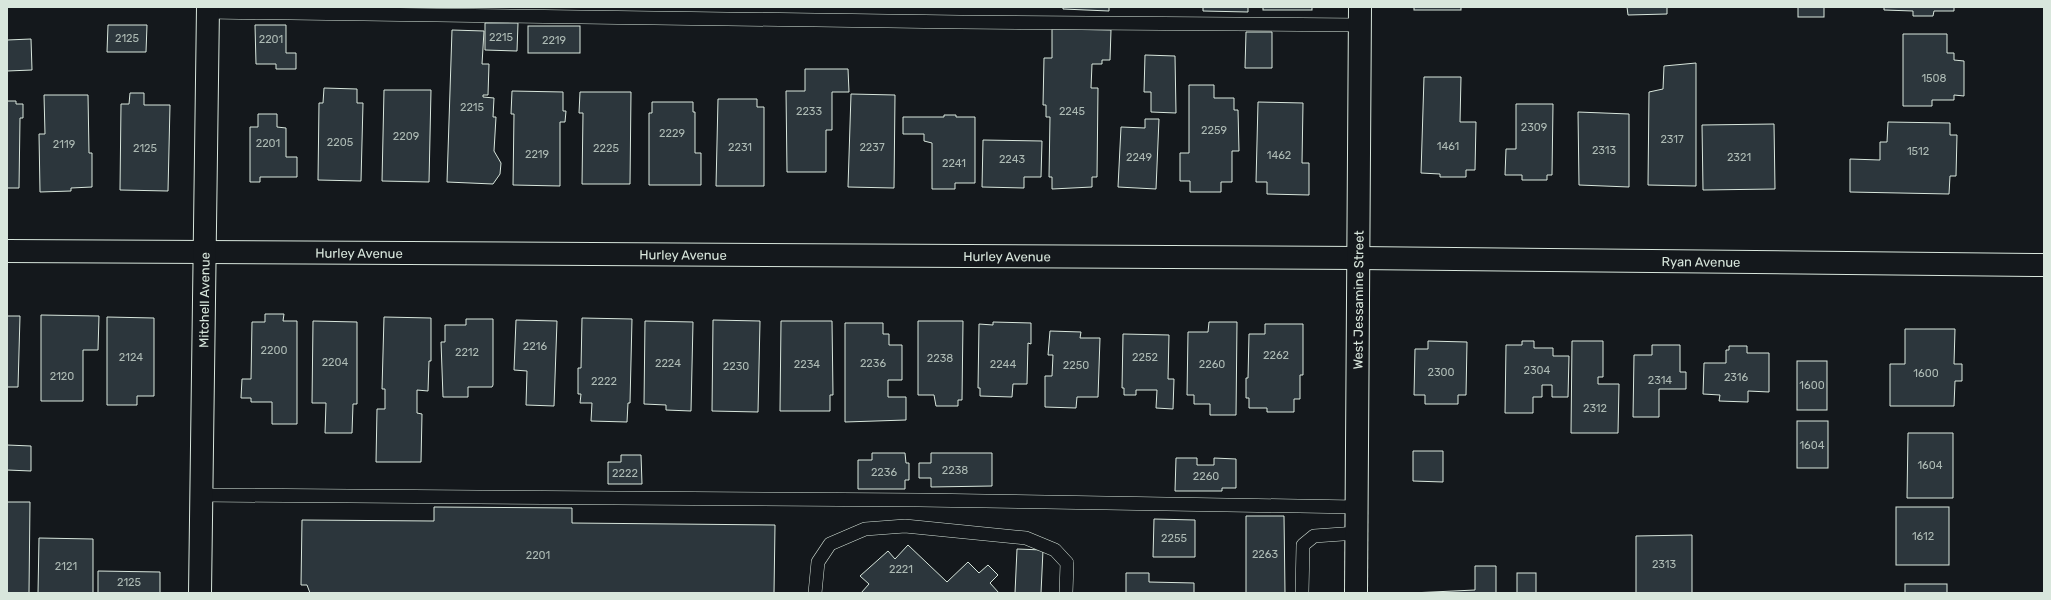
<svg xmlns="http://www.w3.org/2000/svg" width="2051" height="600" viewBox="0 0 2051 600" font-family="Rubik,sans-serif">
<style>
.building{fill:#2c363c;stroke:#d8e6dc}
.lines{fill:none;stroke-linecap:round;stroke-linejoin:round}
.lane-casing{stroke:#d8e6dc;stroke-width:14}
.street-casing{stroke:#d8e6dc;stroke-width:24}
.lane{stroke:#14181c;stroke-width:13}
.street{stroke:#14181c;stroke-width:22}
.labels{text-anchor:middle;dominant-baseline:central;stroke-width:3;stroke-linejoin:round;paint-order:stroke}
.number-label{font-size:11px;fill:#adbab4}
.street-label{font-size:13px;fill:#d8e6dc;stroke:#14181c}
</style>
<rect width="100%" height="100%" fill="#14181c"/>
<g class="building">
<polygon points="1063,7 1109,7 1109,11 1063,9"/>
<polygon points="1203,7 1248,7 1248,12 1203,11"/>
<rect x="1263" y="7" width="49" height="3"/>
<rect x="1414" y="7" width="47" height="3"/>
<polygon points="1627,7 1667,7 1667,14 1628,15"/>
<rect x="1798" y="7" width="26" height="10"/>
<polygon points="1884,7 1954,7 1954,11 1934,11 1933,16 1913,16 1913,11 1884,10"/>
<polygon points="485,23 518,23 517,51 485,50"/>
<polygon points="108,25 147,25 146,52 107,52"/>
<polygon points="255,25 286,25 286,53 296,53 296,69 276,69 276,64 256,64"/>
<rect x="528" y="26" width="52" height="27"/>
<polygon points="1052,29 1111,30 1110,60 1102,60 1102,64 1092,64 1091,88 1098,88 1097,177 1092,177 1092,187 1052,189 1052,177 1049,177 1050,117 1046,117 1046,105 1043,105 1044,58 1052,58"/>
<polygon points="452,30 484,31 482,64 489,64 488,95 483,95 483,97 494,98 493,117 496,117 494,151 501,163 500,174 493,184 447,182"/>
<polygon points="1246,32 1272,32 1272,68 1245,68"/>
<polygon points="1903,34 1947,34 1947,53 1954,53 1954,60 1964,61 1964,96 1954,95 1954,100 1932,100 1932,106 1903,106"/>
<polygon points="31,39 32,70 7,71 7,40"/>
<polygon points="1145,55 1175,56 1176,113 1151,112 1151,92 1144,92"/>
<polygon points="1696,63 1696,186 1648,185 1649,92 1663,89 1664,66"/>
<polygon points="805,69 848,69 849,92 832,92 832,130 826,130 826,172 787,172 786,91 805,91"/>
<polygon points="1424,77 1461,77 1460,122 1476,122 1475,170 1466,170 1466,177 1440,177 1440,174 1421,173"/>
<polygon points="1189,85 1214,85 1214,98 1234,98 1234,110 1238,110 1239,151 1232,151 1232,182 1221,182 1221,192 1190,192 1190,181 1180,181 1180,153 1189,153"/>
<polygon points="324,88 357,89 357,103 363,103 361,181 318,180 319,103 323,103"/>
<polygon points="384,90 431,90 429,182 382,181"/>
<polygon points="512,91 563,92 563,111 566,111 565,122 560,122 560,186 513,185 514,114 511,114"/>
<polygon points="580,92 631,92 630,184 582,184 583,113 579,113"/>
<polygon points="130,93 144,93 144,105 170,105 168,191 120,190 121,104 129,104"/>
<polygon points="851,94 895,95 894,188 848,187"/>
<polygon points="44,95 88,95 89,153 92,153 92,187 71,188 71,191 40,192 39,134 45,134"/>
<polygon points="718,99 757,99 757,107 764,107 764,186 716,186"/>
<polygon points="7,101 16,101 16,104 23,104 23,118 20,118 19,188 7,188"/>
<polygon points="652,102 693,102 693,112 695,112 695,153 701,153 701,185 649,185 649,113 652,113"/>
<polygon points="1258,102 1303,103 1302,163 1309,163 1309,195 1267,194 1267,182 1256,182"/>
<polygon points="1516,104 1553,104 1552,175 1547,175 1547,180 1522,180 1522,175 1505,175 1506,149 1516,149"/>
<polygon points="1578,112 1629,114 1629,187 1579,185"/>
<polygon points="258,114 277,114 277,127 286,128 286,157 297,157 297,177 260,177 260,182 250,182 250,127 258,127"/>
<polygon points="944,115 956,115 956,117 975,117 975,183 955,183 955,189 932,189 932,143 924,141 924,134 903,134 903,117 944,117"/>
<polygon points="1145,119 1159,119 1156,189 1118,187 1121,127 1145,128"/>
<polygon points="1888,122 1950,123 1950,135 1957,135 1956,176 1950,176 1949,194 1850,192 1850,159 1880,160 1880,142 1887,142"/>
<polygon points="1774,124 1775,189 1703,190 1702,125"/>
<polygon points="983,140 1042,141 1041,177 1024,177 1024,188 982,187"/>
<polygon points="265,314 284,314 283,321 297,321 297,424 272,424 272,402 251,402 251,398 241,398 242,379 251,379 252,322 265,322"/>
<polygon points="41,315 99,316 98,350 83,350 83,401 41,401"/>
<polygon points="7,316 20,316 18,387 7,387"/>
<polygon points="107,317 154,318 154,396 137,396 137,405 107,405"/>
<polygon points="384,317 431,318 431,361 429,361 428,391 417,390 417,413 422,414 421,462 376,462 377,409 385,409 385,389 382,389"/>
<polygon points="582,318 632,319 630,403 628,403 627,422 591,421 592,403 580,403 581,394 578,394 578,368 581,368"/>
<polygon points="466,319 493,319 493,385 492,387 468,387 468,397 443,397 441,342 445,342 445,325 466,325"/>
<polygon points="516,320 557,321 554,406 526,405 527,371 514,370"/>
<polygon points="713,320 760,321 758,412 712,411"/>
<polygon points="313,321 357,322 357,404 353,404 352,433 325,433 326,403 312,403"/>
<polygon points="645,321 693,322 691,411 666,410 666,405 644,404"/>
<polygon points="781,321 832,321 833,395 830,395 830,411 780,411"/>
<polygon points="918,321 963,321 962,400 958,400 958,406 936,406 934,395 918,395"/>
<polygon points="993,322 1031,323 1031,344 1028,343 1027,384 1013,384 1012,397 980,396 980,388 978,388 979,324 993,325"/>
<polygon points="1209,322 1237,322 1236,415 1210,415 1210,404 1194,404 1194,395 1187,395 1188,332 1208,332"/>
<polygon points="845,323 883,323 883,334 889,334 889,345 902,345 902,380 888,380 888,397 906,397 906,420 845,422"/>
<polygon points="1265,324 1303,324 1303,375 1300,375 1300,399 1294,399 1294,412 1267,412 1267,408 1249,408 1249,398 1246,398 1246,378 1248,378 1249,334 1265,334"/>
<polygon points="1905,329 1955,329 1954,364 1962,364 1962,381 1955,381 1954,406 1890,406 1890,364 1905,364"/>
<polygon points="1050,331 1081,332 1080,338 1100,338 1098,397 1077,397 1076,408 1045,407 1045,376 1052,376 1053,355 1048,355"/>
<polygon points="1123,334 1169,335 1168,379 1174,379 1173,409 1156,408 1157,390 1136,390 1136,395 1124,395 1124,388 1122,388"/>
<polygon points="1428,341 1467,342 1466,395 1458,395 1458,404 1425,404 1425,395 1414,395 1415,349 1428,349"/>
<polygon points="1522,341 1534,341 1534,348 1553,348 1553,356 1569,356 1568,397 1552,397 1552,385 1542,385 1542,397 1533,397 1533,413 1505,413 1506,345 1522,345"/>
<polygon points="1572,341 1603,341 1603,377 1598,377 1598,384 1619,384 1618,433 1571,433"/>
<polygon points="1652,345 1680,345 1680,372 1686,372 1686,389 1659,389 1659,417 1633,417 1634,355 1652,355"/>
<polygon points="1729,346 1747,346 1747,353 1769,353 1769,392 1748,391 1748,402 1719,401 1720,395 1703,394 1704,363 1726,363 1726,350 1729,350"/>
<rect x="1797" y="361" width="30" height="49"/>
<rect x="1797" y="421" width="31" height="47"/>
<polygon points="1908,433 1953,433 1953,498 1907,498"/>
<polygon points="7,445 31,446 31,471 7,470"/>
<polygon points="1413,451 1443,451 1443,482 1413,481"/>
<polygon points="872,453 905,453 906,463 909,463 909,480 905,480 905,489 858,489 858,460 872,460"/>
<polygon points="931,453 992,453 992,486 931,487 931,478 919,478 919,463 931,463"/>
<polygon points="621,455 641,455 642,484 608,484 608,462 621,462"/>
<polygon points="1176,458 1197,458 1197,465 1214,465 1214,458 1236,459 1236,488 1222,488 1222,491 1175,491"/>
<polygon points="7,502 30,502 29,593 7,593"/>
<polygon points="434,507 572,508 572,523 775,525 774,593 310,593 307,585 301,585 302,520 434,521"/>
<rect x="1896" y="507" width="53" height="58"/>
<polygon points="1246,516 1284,516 1285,593 1246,593"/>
<polygon points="1154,519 1195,520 1195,557 1153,557"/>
<polygon points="1692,535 1692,593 1636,593 1636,536"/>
<polygon points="39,538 93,539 93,593 38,593"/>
<polygon points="908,545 947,582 968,562 979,573 988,565 998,575 990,583 999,593 861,593 869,584 860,576 888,551 895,559"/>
<polygon points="1017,549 1043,550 1041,593 1015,593"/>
<polygon points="1475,566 1496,566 1496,593 1411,593 1475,590"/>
<polygon points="98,571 160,572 160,593 98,593"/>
<polygon points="1126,573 1149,573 1149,582 1194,583 1194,593 1126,593"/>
<rect x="1517" y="573" width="19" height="20"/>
<rect x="1905" y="584" width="42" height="9"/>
</g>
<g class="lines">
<g class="lane-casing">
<g id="lane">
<polyline points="208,12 960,22 1360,25"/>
<polyline points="201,495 919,500 1357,507"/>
<polyline points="815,593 818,562 830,544 865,529 905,526 1026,538 1055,550 1067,563 1066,593"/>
<polyline points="1302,593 1303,545 1314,536 1357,533"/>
</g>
</g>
<g class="street-casing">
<g id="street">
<path id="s1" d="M7 251 1358 258 2044 265"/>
<path id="s2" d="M200 593 208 7"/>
<path id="s3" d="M1356 593 1360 7"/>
</g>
</g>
<use href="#lane" class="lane"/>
<use href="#street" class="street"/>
</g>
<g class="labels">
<g class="number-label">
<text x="501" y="37">2215</text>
<text x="127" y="38">2125</text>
<text x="271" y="39">2201</text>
<text x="554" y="40">2219</text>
<text x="1934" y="78">1508</text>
<text x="472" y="107">2215</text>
<text x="809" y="111">2233</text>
<text x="1072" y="111">2245</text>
<text x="1534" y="127">2309</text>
<text x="1214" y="130">2259</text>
<text x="672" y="133">2229</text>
<text x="406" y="136">2209</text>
<text x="1672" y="139">2317</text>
<text x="340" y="142">2205</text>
<text x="268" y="143">2201</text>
<text x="64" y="144">2119</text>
<text x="1448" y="146">1461</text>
<text x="740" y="147">2231</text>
<text x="872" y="147">2237</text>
<text x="145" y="148">2125</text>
<text x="606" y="148">2225</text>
<text x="1604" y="150">2313</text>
<text x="1918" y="151">1512</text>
<text x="537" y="154">2219</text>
<text x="1279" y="155">1462</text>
<text x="1139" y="157">2249</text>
<text x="1739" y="157">2321</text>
<text x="1012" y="159">2243</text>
<text x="954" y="163">2241</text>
<text x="535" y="346">2216</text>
<text x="274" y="350">2200</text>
<text x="467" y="352">2212</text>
<text x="1276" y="355">2262</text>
<text x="131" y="357">2124</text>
<text x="1145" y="357">2252</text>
<text x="940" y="358">2238</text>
<text x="335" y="362">2204</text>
<text x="668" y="363">2224</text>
<text x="873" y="363">2236</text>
<text x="807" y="364">2234</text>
<text x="1003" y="364">2244</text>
<text x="1212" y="364">2260</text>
<text x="1076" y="365">2250</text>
<text x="736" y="366">2230</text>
<text x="1537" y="370">2304</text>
<text x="1441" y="372">2300</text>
<text x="1926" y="373">1600</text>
<text x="62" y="376">2120</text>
<text x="1736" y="377">2316</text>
<text x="1660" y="380">2314</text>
<text x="604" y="381">2222</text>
<text x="1812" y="385">1600</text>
<text x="1595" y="408">2312</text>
<text x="1812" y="445">1604</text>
<text x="1930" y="465">1604</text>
<text x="955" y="470">2238</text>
<text x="884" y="472">2236</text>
<text x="625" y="473">2222</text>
<text x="1206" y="476">2260</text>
<text x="1923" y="536">1612</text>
<text x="1174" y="538">2255</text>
<text x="1265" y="554">2263</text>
<text x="538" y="555">2201</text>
<text x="1664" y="564">2313</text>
<text x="66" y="566">2121</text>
<text x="901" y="569">2221</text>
<text x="129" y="582">2125</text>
</g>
<g class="street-label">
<text stroke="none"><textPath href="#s1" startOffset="352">Hurley Avenue</textPath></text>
<text stroke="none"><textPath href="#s1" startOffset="676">Hurley Avenue</textPath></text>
<text stroke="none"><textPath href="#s1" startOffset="1000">Hurley Avenue</textPath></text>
<text stroke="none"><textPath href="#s1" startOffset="1694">Ryan Avenue</textPath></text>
<text stroke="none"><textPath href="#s2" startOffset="293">Mitchell Avenue</textPath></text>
<text stroke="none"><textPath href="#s3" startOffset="293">West Jessamine Street</textPath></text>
</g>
</g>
<rect width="2051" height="600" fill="none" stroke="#d8e6dc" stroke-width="16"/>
</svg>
